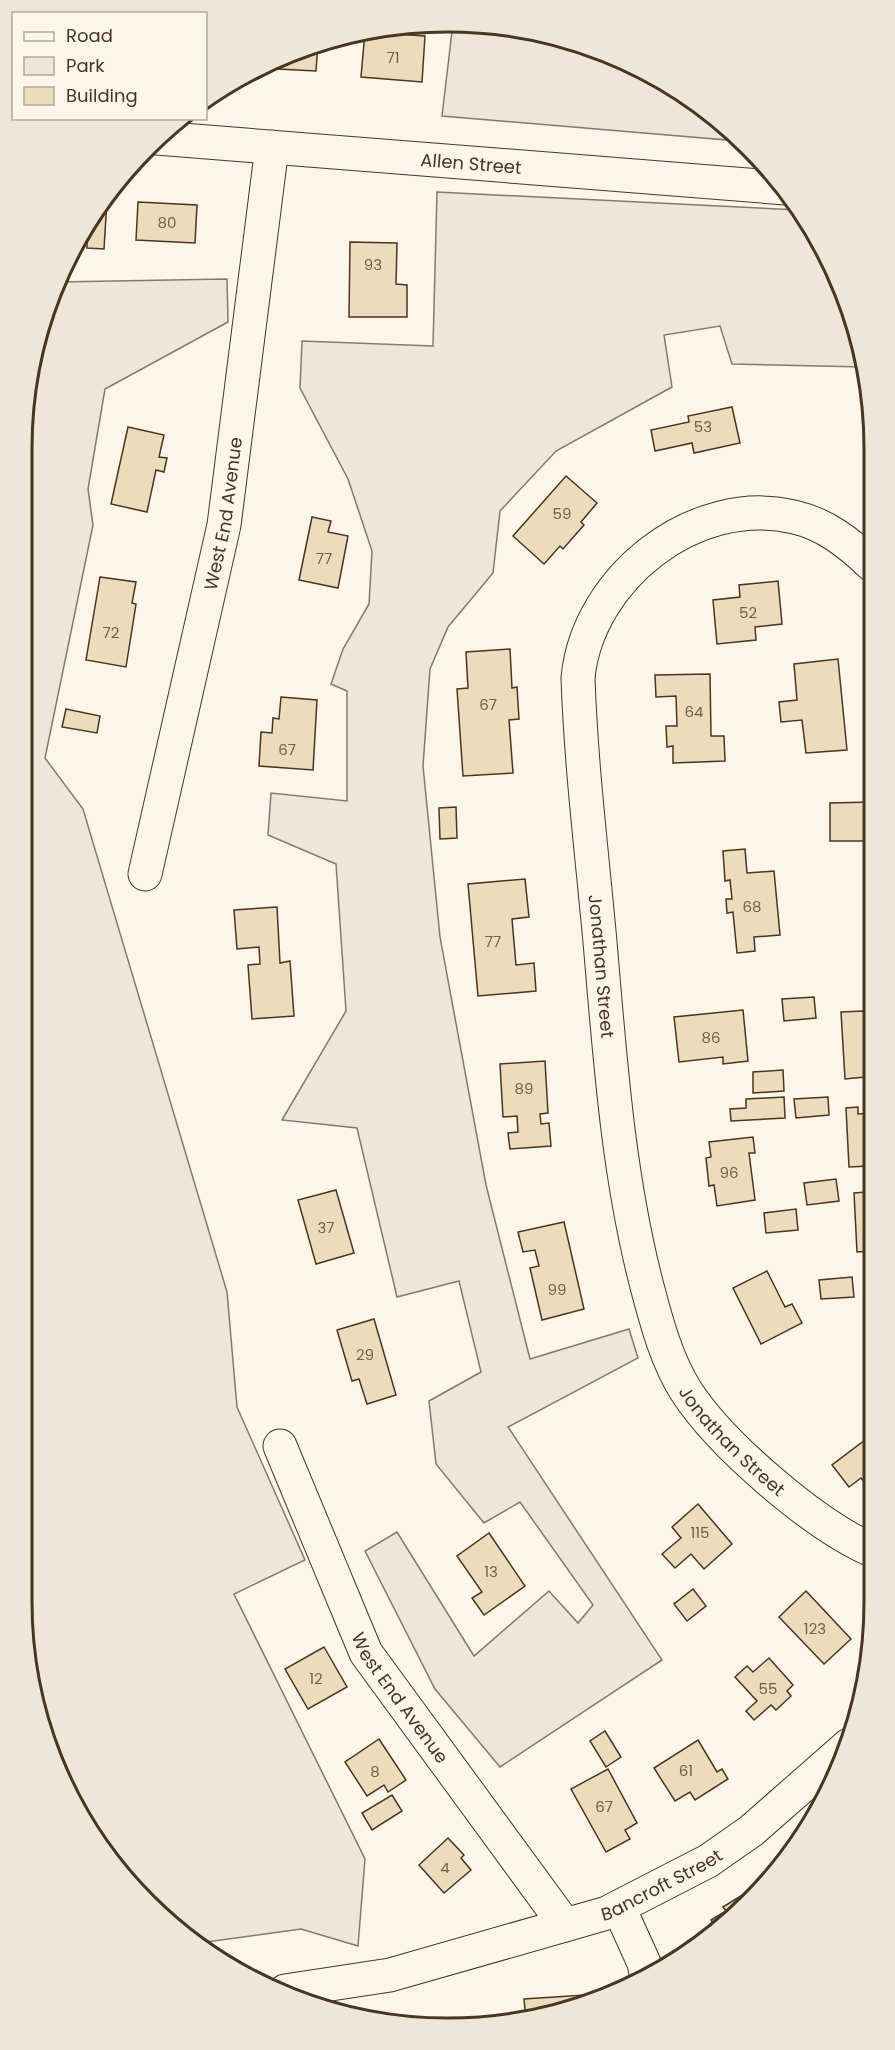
<svg xmlns="http://www.w3.org/2000/svg" width="895" height="2050" viewBox="0 0 895 2050" font-family="Poppins,sans-serif">
<style>
.green{fill:#ede6d9;stroke:#887966;stroke-width:1.5}
.building{fill:#ecdcbc;stroke:#4a3520;stroke-width:1.5}
.lines{fill:none;stroke-linecap:round;stroke-linejoin:round}
.minor-casing{stroke:#4a3520;stroke-width:35}
.minor{stroke:#fbf6e9;stroke-width:33}
.labels{text-anchor:middle;dominant-baseline:central;stroke-width:4.5;stroke-linejoin:round;paint-order:stroke}
.number-label{font-size:15px;fill:#725f47}
.street-label{font-size:18px;fill:#4a3520;stroke:#fbf6e9}
.rim{fill:none;stroke:#4a3520;stroke-width:3}
</style>
<rect width="100%" height="100%" fill="#fbf6e9"/>
<g class="green">
<polygon points="453,23 504,25 585,44 707,109 739,141 442,116"/>
<polygon points="437,192 799,210 841,284 864,367 732,364 720,326 664,335 672,387 556,451 500,511 493,573 448,627 430,669 423,766 440,937 486,1185 530,1359 629,1329 638,1358 508,1427 662,1660 500,1767 435,1689 365,1551 397,1532 474,1656 549,1591 578,1623 593,1605 520,1502 484,1523 436,1464 429,1401 481,1372 459,1281 397,1297 357,1128 282,1120 346,1011 336,864 268,835 271,793 347,801 347,691 331,684 343,649 369,604 372,551 348,479 300,388 302,341 433,346"/>
<polygon points="227,279 228,322 105,389 88,489 93,525 45,758 83,809 227,1292 237,1407 305,1560 234,1594 365,1859 358,1946 301,1929 199,1943 127,1883 78,1815 44,1740 21,1602 21,447 44,310 57,282"/>
</g>
<g class="building">
<polygon points="365,32 425,36 422,82 361,77"/>
<polygon points="318,43 316,71 258,68 259,65"/>
<polygon points="103,200 107,200 104,249 87,248 87,240 76,240"/>
<polygon points="138,202 197,205 195,243 136,240"/>
<polygon points="350,242 397,243 396,284 407,285 407,317 349,317"/>
<polygon points="732,407 740,443 694,453 692,443 655,451 651,430 689,422 688,416"/>
<polygon points="128,427 164,435 159,457 167,458 164,472 156,470 147,512 111,504"/>
<polygon points="566,476 597,503 581,522 584,525 563,549 560,546 544,564 513,536"/>
<polygon points="312,517 331,521 328,532 348,536 338,588 299,580"/>
<polygon points="100,577 136,582 132,603 136,604 126,667 86,660"/>
<polygon points="778,581 782,624 755,627 756,640 717,644 713,600 740,597 739,585"/>
<polygon points="510,649 512,688 517,687 519,719 509,720 513,773 463,776 457,689 468,688 466,652"/>
<polygon points="838,659 847,750 806,753 802,720 781,722 779,702 797,700 794,664"/>
<polygon points="710,674 711,736 724,736 725,761 673,763 673,746 667,747 666,726 677,726 676,696 656,697 655,675"/>
<polygon points="281,697 317,700 313,770 259,766 261,732 272,733 273,718 279,719"/>
<polygon points="66,709 100,716 97,733 62,727"/>
<polygon points="872,802 872,841 830,841 830,803"/>
<polygon points="456,807 457,838 440,839 439,808"/>
<polygon points="745,849 747,873 774,871 780,935 754,937 755,951 737,953 733,912 727,913 726,899 732,899 730,880 725,881 723,851"/>
<polygon points="525,879 529,917 512,919 516,965 534,963 536,991 478,996 468,884"/>
<polygon points="277,907 280,963 290,961 294,1016 252,1019 248,965 260,964 259,947 237,949 234,910"/>
<polygon points="814,997 816,1018 784,1021 782,999"/>
<polygon points="743,1010 748,1061 723,1064 723,1057 679,1062 674,1017"/>
<polygon points="864,1011 864,1015 872,1015 872,1061 864,1061 865,1077 845,1079 841,1012"/>
<polygon points="545,1061 548,1113 540,1114 541,1124 549,1123 551,1146 510,1149 508,1133 518,1132 517,1116 503,1117 500,1064"/>
<polygon points="783,1070 784,1091 753,1093 753,1072"/>
<polygon points="784,1097 785,1118 731,1121 730,1109 746,1108 746,1099"/>
<polygon points="828,1097 829,1115 796,1118 794,1099"/>
<polygon points="858,1107 858,1114 873,1113 873,1156 868,1156 869,1166 849,1167 846,1108"/>
<polygon points="753,1137 755,1153 749,1153 755,1200 717,1206 714,1185 709,1186 706,1158 711,1157 709,1142"/>
<polygon points="836,1179 839,1201 807,1205 804,1183"/>
<polygon points="336,1190 354,1253 316,1264 298,1200"/>
<polygon points="866,1192 866,1199 873,1198 873,1251 857,1252 854,1193"/>
<polygon points="796,1209 798,1230 766,1233 764,1213"/>
<polygon points="564,1222 584,1309 542,1320 530,1268 539,1266 535,1250 523,1252 518,1232"/>
<polygon points="767,1271 785,1307 792,1304 802,1323 761,1344 733,1288"/>
<polygon points="852,1277 854,1297 821,1299 819,1280"/>
<polygon points="866,1301 873,1301 873,1369 869,1369"/>
<polygon points="374,1319 396,1395 367,1404 359,1379 352,1381 337,1330"/>
<polygon points="873,1434 874,1478 866,1484 861,1478 849,1487 832,1465"/>
<polygon points="698,1504 732,1544 704,1569 691,1554 675,1568 662,1554 681,1538 672,1527"/>
<polygon points="489,1533 525,1586 484,1615 472,1598 482,1592 457,1556"/>
<polygon points="693,1589 706,1606 687,1621 674,1604"/>
<polygon points="806,1591 851,1639 824,1664 779,1617"/>
<polygon points="324,1647 347,1687 308,1709 285,1669"/>
<polygon points="769,1658 793,1685 787,1691 791,1696 776,1710 771,1705 754,1720 746,1711 757,1701 735,1677 747,1666 753,1672"/>
<polygon points="605,1731 621,1757 606,1767 590,1741"/>
<polygon points="379,1739 406,1780 388,1792 384,1785 367,1796 345,1762"/>
<polygon points="698,1740 717,1772 722,1769 728,1779 695,1800 690,1792 675,1801 654,1768"/>
<polygon points="608,1769 637,1823 625,1830 630,1839 606,1852 571,1789"/>
<polygon points="392,1795 402,1811 372,1830 362,1813"/>
<polygon points="448,1838 464,1855 461,1858 471,1870 444,1893 419,1865"/>
<polygon points="752,1889 755,1894 716,1927 711,1920 726,1911 723,1907"/>
<polygon points="585,1995 584,2006 526,2020 524,1999"/>
</g>
<g class="lines">
<g class="minor-casing">
<g id="minor">
<path id="s1" d="M157 138 786 188"/>
<path id="s2" d="M871 564C849 543 825 524 794 517 695 493 587 579 578 678 581 766 592 854 600 942 610 1058 618 1177 648 1290 657 1324 667 1361 686 1391 721 1445 815 1526 874 1551"/>
<path id="s3" d="M145 874 224 525 272 147"/>
<path id="s4" d="M280 1446 366 1653 565 1925"/>
<polyline points="619,1908 644,1963 647,1978"/>
<path id="s5" d="M285 1991 390 1975 607 1913 708 1861 751 1831 849 1745"/>
</g>
</g>
<use href="#minor" class="minor"/>
</g>
<g class="labels">
<g class="number-label">
<text x="393" y="57">71</text>
<text x="167" y="222">80</text>
<text x="373" y="264">93</text>
<text x="703" y="426">53</text>
<text x="562" y="513">59</text>
<text x="324" y="558">77</text>
<text x="748" y="612">52</text>
<text x="111" y="632">72</text>
<text x="488" y="704">67</text>
<text x="694" y="711">64</text>
<text x="287" y="749">67</text>
<text x="752" y="906">68</text>
<text x="493" y="941">77</text>
<text x="711" y="1037">86</text>
<text x="524" y="1088">89</text>
<text x="729" y="1172">96</text>
<text x="326" y="1227">37</text>
<text x="557" y="1289">99</text>
<text x="365" y="1354">29</text>
<text x="700" y="1532">115</text>
<text x="491" y="1571">13</text>
<text x="815" y="1628">123</text>
<text x="316" y="1678">12</text>
<text x="768" y="1688">55</text>
<text x="686" y="1770">61</text>
<text x="375" y="1771">8</text>
<text x="604" y="1806">67</text>
<text x="445" y="1867">4</text>
</g>
<g class="street-label">
<text stroke="none"><textPath href="#s1" startOffset="315">Allen Street</textPath></text>
<text stroke="none"><textPath href="#s3" startOffset="369">West End Avenue</textPath></text>
<text stroke="none"><textPath href="#s2" startOffset="682">Jonathan Street</textPath></text>
<text stroke="none"><textPath href="#s2" startOffset="1186">Jonathan Street</textPath></text>
<text stroke="none"><textPath href="#s4" startOffset="280">West End Avenue</textPath></text>
<text stroke="none"><textPath href="#s5" startOffset="393">Bancroft Street</textPath></text>
</g>
</g>
<path d="M0 0H895V2050H0ZM448 32H448A416 416 0 0 1 864 448V1602A416 416 0 0 1 448 2018H448A416 416 0 0 1 32 1602V448A416 416 0 0 1 448 32Z" fill="#ede7d9" fill-rule="evenodd"/>
<path class="rim" d="M448 32H448A416 416 0 0 1 864 448V1602A416 416 0 0 1 448 2018H448A416 416 0 0 1 32 1602V448A416 416 0 0 1 448 32Z"/>
<rect x="12" y="12" width="195" height="108" fill="#fbf6e9" stroke="#b4a999" stroke-width="1.5"/>
<rect x="24" y="32" width="30" height="9" fill="#fbf6e9" stroke="#b4a999" stroke-width="1.5"/>
<text x="66" y="42" font-size="18" fill="#4a3520">Road</text>
<rect x="24" y="57" width="30" height="18" fill="#ede6d9" stroke="#b4a999" stroke-width="1.5"/>
<text x="66" y="72" font-size="18" fill="#4a3520">Park</text>
<rect x="24" y="87" width="30" height="18" fill="#ecdcbc" stroke="#b4a999" stroke-width="1.5"/>
<text x="66" y="102" font-size="18" fill="#4a3520">Building</text>
</svg>
